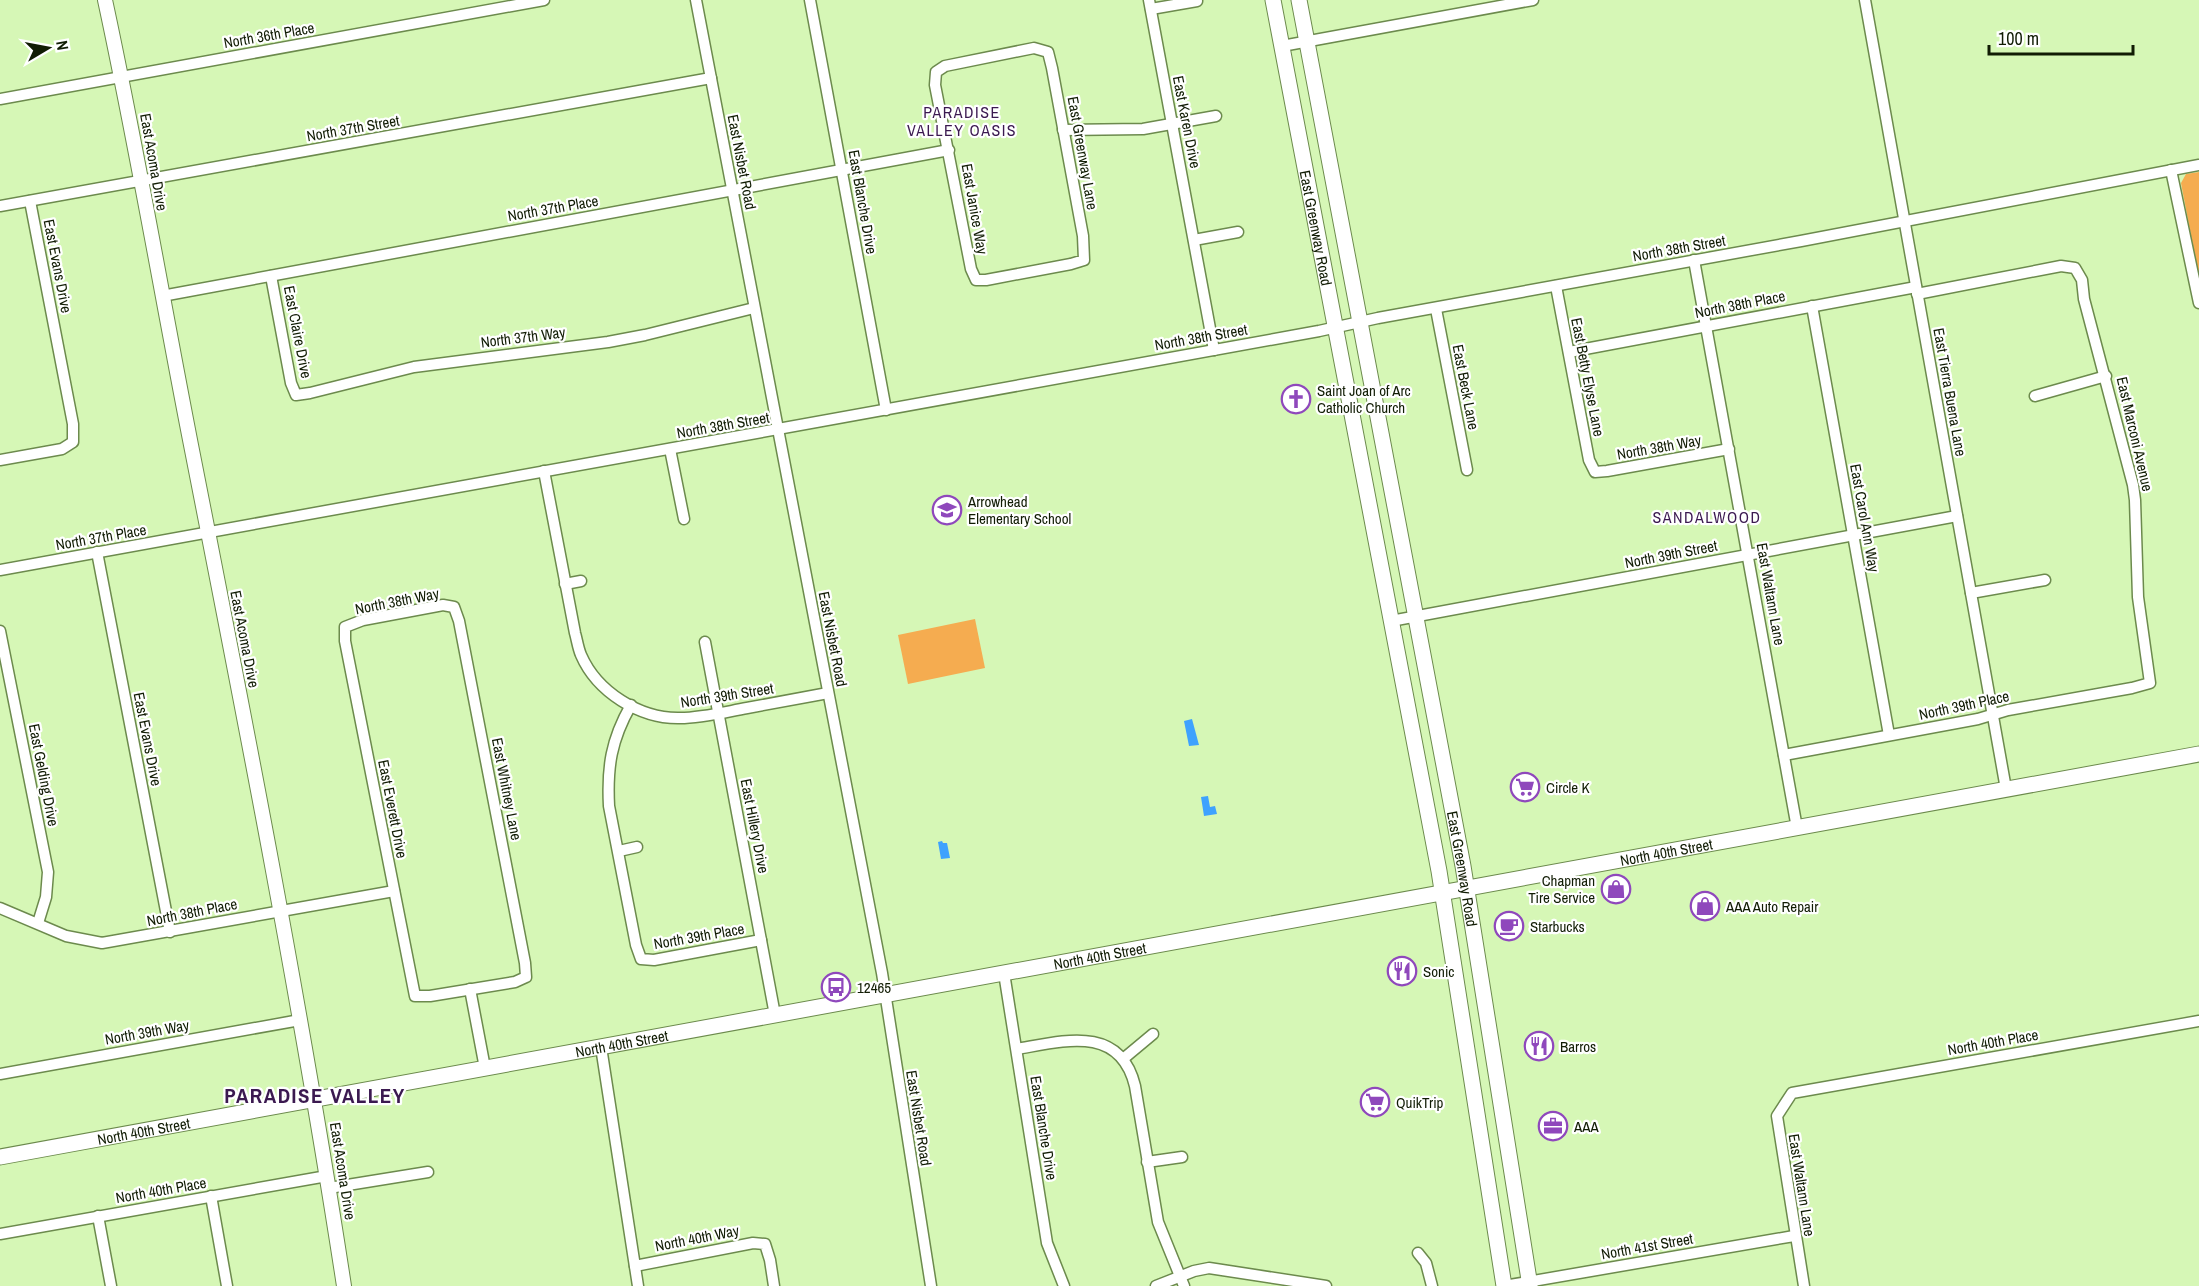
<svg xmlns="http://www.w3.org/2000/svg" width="2199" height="1286" viewBox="0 0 2199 1286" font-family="'Archivo Narrow',sans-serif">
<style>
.green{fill:#f5ac50}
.water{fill:#3ea2fe}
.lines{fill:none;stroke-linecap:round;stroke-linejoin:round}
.minor-casing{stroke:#6c8a4d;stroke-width:13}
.tertiary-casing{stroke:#6c8a4d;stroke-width:16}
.secondary-casing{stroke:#6c8a4d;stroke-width:17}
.minor{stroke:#fff;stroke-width:10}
.tertiary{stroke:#fff;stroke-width:14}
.secondary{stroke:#fff;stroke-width:15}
.labels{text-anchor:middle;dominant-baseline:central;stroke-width:4.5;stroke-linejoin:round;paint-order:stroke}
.street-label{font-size:15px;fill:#111c04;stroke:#fff}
.poi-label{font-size:15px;fill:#111c04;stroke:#fff;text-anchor:start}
.neighbourhood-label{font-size:16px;letter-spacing:1.5px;fill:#3b1950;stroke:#fff}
.district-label{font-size:21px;font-weight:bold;letter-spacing:1.5px;fill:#3b1950;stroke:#fff}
</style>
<rect width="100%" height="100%" fill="#d6f7b6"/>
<g class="green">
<polygon points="2199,172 2199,278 2181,183 2186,174"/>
<polygon points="975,619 985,668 908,684 898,635"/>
</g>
<g class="water">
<polygon points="1192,719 1199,745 1189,746 1184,721"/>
<polygon points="1208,796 1210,807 1215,806 1217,814 1204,816 1201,797"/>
<polygon points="942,841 943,843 947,843 950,858 941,859 938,842"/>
</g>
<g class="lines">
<g class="minor-casing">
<g id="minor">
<polyline points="696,0 882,973 931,1286"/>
<polyline points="810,0 886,410"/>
<polyline points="1149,0 1214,350"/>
<polyline points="1865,0 2006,789"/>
<polyline points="1151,9 1197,1"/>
<polyline points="1282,46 1533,0"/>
<polygon points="1034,48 1048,52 1052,68 1083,236 1084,260 1071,264 986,280 976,280 971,269 935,85 936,72 945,66"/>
<polyline points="0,99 544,0"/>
<polyline points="1063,130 1143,129 1216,116"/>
<polyline points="2171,170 2199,303"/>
<polyline points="0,206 711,78"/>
<polyline points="1194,240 1238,232"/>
<polyline points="1694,260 1797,828"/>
<polyline points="271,276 291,383 296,395 310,393 414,367 608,342 645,335 754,308"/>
<polyline points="1556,286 1589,460 1595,472 1607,471 1729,449"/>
<polyline points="162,296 949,150"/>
<polyline points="1812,306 1889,735"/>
<polyline points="1436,309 1467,470"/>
<polyline points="1569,352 1916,287"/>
<polyline points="2035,396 2106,376"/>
<polyline points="670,449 684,519"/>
<polyline points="0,460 62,449 73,442 73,424 30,201"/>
<path d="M544 471 575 633C577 640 578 648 581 655 597 692 640 719 680 718 702 718 725 712 747 708 774 703 801 698 828 693"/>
<polyline points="97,552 170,932"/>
<polyline points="0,570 1319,331 1378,318 1801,241 2199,165"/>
<polyline points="565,584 581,581"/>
<polyline points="1971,593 2045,580"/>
<polygon points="443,605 454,607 459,621 525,963 526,977 515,982 430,996 415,996 345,641 345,627 363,620"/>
<polyline points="1391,621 1957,516"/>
<polyline points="0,631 48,872 46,897 38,923"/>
<polyline points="705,642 775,1015"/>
<path d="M631 705C611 740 607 767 609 806L636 945 641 959 654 960 761 940"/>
<polyline points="1784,755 1978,719 2008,710 2132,688 2150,683 2138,597 2135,500 2133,485 2084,299 2082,280 2075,268 2061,266 1917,294"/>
<polyline points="619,851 637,847"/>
<polyline points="0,908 66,936 102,943 394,891"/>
<polyline points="1004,973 1047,1243 1064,1286"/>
<polyline points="470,989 485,1068"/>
<polyline points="601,1047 638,1286"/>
<path d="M1017 1049C1063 1041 1120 1024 1135 1086L1158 1222 1184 1286"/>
<polyline points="1123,1059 1153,1034"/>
<polyline points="0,1074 300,1020"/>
<polyline points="1147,1162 1182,1157"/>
<polyline points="329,1188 428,1172"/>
<polyline points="211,1196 227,1286"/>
<polyline points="98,1216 111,1286"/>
<polyline points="0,1234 327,1176"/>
<polyline points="1418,1253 1426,1263 1432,1286"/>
<polyline points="635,1266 753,1243 765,1244 770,1260 774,1286"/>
<polyline points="1156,1286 1194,1271 1209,1268 1326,1286"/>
<polyline points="1504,1286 1794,1236"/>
<polyline points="1804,1286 1777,1116 1792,1093 2199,1021"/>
</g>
</g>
<g class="tertiary-casing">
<path id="tertiary" d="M105 0C137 148 162 297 191 445 246 725 301 1005 344 1286"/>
</g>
<g class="secondary-casing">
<g id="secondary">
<path id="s1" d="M1273 0 1439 871 1504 1286"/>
<path id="s2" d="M1299 0 1463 866 1530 1286"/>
<path id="s3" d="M0 1157 2199 754"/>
</g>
</g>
<use href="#minor" class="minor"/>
<use href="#tertiary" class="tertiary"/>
<use href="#secondary" class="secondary"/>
</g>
<defs>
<g id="church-ring" transform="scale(1.5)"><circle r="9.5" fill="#fff" stroke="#8f48bc" stroke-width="1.5"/><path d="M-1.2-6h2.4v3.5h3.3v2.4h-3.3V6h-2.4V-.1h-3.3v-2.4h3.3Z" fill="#8f48bc"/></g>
<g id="school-ring" transform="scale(1.5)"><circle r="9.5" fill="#fff" stroke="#8f48bc" stroke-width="1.5"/><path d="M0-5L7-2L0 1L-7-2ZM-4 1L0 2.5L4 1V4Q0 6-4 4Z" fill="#8f48bc"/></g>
<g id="supermarket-ring" transform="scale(1.5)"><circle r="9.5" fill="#fff" stroke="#8f48bc" stroke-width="1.5"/><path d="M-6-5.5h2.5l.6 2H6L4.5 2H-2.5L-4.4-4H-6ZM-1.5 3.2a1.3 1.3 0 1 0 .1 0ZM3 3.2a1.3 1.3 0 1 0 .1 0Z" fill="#8f48bc"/></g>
<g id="shop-ring" transform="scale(1.5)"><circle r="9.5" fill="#fff" stroke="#8f48bc" stroke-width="1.5"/><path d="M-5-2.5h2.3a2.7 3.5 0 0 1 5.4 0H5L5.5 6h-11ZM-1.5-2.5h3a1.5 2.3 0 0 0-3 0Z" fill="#8f48bc"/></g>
<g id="cafe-ring" transform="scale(1.5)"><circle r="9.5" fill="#fff" stroke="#8f48bc" stroke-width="1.5"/><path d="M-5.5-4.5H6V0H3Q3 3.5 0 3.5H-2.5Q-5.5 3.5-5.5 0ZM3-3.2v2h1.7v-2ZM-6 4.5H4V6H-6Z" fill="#8f48bc"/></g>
<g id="restaurant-ring" transform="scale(1.5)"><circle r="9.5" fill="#fff" stroke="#8f48bc" stroke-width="1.5"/><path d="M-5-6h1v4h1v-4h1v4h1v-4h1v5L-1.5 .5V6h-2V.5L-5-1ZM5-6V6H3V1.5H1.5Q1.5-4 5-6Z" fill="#8f48bc"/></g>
<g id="bus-ring" transform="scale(1.5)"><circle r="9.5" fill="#fff" stroke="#8f48bc" stroke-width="1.5"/><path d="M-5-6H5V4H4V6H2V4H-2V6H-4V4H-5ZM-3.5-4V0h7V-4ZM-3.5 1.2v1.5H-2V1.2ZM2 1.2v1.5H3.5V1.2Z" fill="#8f48bc"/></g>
<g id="office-ring" transform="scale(1.5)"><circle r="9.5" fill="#fff" stroke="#8f48bc" stroke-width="1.5"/><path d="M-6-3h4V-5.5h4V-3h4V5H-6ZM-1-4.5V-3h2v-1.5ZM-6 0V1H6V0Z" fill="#8f48bc"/></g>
</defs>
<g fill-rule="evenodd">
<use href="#church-ring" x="1296" y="399"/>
<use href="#school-ring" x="947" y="510"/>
<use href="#supermarket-ring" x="1525" y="787"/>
<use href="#shop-ring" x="1616" y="889"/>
<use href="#shop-ring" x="1705" y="906"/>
<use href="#cafe-ring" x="1509" y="926"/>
<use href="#restaurant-ring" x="1402" y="971"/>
<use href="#bus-ring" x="836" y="987"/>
<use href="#restaurant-ring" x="1539" y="1046"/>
<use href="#supermarket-ring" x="1375" y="1102"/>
<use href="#office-ring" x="1553" y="1126"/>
</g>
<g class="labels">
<g class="street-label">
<text transform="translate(269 35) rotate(-10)">North 36th Place</text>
<text transform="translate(1187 122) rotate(79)">East Karen Drive</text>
<text transform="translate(353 128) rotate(-10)">North 37th Street</text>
<text transform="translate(1083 153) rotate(80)">East Greenway Lane</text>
<text transform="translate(154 162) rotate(80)">East Acoma Drive</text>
<text transform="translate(742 162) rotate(79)">East Nisbet Road</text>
<text transform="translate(863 202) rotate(80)">East Blanche Drive</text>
<text transform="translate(553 208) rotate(-10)">North 37th Place</text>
<text transform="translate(975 209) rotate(80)">East Janice Way</text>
<text stroke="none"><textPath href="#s1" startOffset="232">East Greenway Road</textPath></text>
<text transform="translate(1679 248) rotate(-10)">North 38th Street</text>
<text transform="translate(58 266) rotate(79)">East Evans Drive</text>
<text transform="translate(1740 304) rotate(-11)">North 38th Place</text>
<text transform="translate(298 332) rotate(79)">East Claire Drive</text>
<text transform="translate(523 337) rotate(-7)">North 37th Way</text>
<text transform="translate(1201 337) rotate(-10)">North 38th Street</text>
<text transform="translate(1588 377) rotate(79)">East Betty Elyse Lane</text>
<text transform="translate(1466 387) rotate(79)">East Beck Lane</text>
<text transform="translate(1950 392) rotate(80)">East Tierra Buena Lane</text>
<text transform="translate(723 425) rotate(-10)">North 38th Street</text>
<text transform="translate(2135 434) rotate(77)">East Marconi Avenue</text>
<text transform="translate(1659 447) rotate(-10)">North 38th Way</text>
<text transform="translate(1865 518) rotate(80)">East Carol Ann Way</text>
<text transform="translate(101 537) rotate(-10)">North 37th Place</text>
<text transform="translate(1671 554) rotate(-11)">North 39th Street</text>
<text transform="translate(1771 594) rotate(80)">East Waltann Lane</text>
<text transform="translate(397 601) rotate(-11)">North 38th Way</text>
<text transform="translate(245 639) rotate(79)">East Acoma Drive</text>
<text transform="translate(833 639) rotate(79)">East Nisbet Road</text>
<text transform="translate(727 695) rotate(-9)">North 39th Street</text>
<text transform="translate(1964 705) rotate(-12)">North 39th Place</text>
<text transform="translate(148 739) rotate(79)">East Evans Drive</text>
<text transform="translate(44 775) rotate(79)">East Gelding Drive</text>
<text transform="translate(507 789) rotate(79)">East Whitney Lane</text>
<text transform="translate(393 809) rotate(79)">East Everett Drive</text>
<text transform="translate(755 826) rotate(79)">East Hillery Drive</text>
<text stroke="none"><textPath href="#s3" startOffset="1694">North 40th Street</textPath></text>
<text stroke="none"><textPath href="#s2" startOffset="884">East Greenway Road</textPath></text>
<text transform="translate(192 912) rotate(-11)">North 38th Place</text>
<text transform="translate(699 936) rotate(-10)">North 39th Place</text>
<text stroke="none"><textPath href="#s3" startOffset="1118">North 40th Street</textPath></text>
<text transform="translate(147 1032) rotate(-10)">North 39th Way</text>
<text transform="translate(1993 1042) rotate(-10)">North 40th Place</text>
<text stroke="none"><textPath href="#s3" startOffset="632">North 40th Street</textPath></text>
<text transform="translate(919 1118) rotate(81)">East Nisbet Road</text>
<text transform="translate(1044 1128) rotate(81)">East Blanche Drive</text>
<text stroke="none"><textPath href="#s3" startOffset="146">North 40th Street</textPath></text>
<text transform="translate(343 1171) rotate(81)">East Acoma Drive</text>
<text transform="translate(1802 1185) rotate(81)">East Waltann Lane</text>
<text transform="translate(161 1190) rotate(-10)">North 40th Place</text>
<text transform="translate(697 1238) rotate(-11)">North 40th Way</text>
<text transform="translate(1647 1246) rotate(-10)">North 41st Street</text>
</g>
<g class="poi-label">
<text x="1317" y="390">Saint Joan of Arc<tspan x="1317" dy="17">Catholic Church</tspan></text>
<text x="968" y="501">Arrowhead<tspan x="968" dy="17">Elementary School</tspan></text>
<text x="1546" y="787">Circle K</text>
<text x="1595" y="880" text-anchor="end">Chapman<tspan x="1595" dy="17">Tire Service</tspan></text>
<text x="1726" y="906">AAA Auto Repair</text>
<text x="1530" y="926">Starbucks</text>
<text x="1423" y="971">Sonic</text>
<text x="857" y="987">12465</text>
<text x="1560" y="1046">Barros</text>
<text x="1396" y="1102">QuikTrip</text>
<text x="1574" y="1126">AAA</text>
</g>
<g class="neighbourhood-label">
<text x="962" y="112">PARADISE<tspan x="962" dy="18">VALLEY OASIS</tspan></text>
<text x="1707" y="517">SANDALWOOD</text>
</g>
<g class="district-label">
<text x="315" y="1095">PARADISE VALLEY</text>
</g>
</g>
<g transform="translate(48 48) rotate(80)" stroke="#ffffff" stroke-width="4.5" paint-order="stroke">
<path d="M0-4.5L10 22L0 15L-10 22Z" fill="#111c04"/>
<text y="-9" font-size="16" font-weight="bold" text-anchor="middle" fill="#111c04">N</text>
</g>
<path d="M1989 45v9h144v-9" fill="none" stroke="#111c04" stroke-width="3"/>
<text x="1998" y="45" font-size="18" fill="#111c04" stroke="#ffffff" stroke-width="4.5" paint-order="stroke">100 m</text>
</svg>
